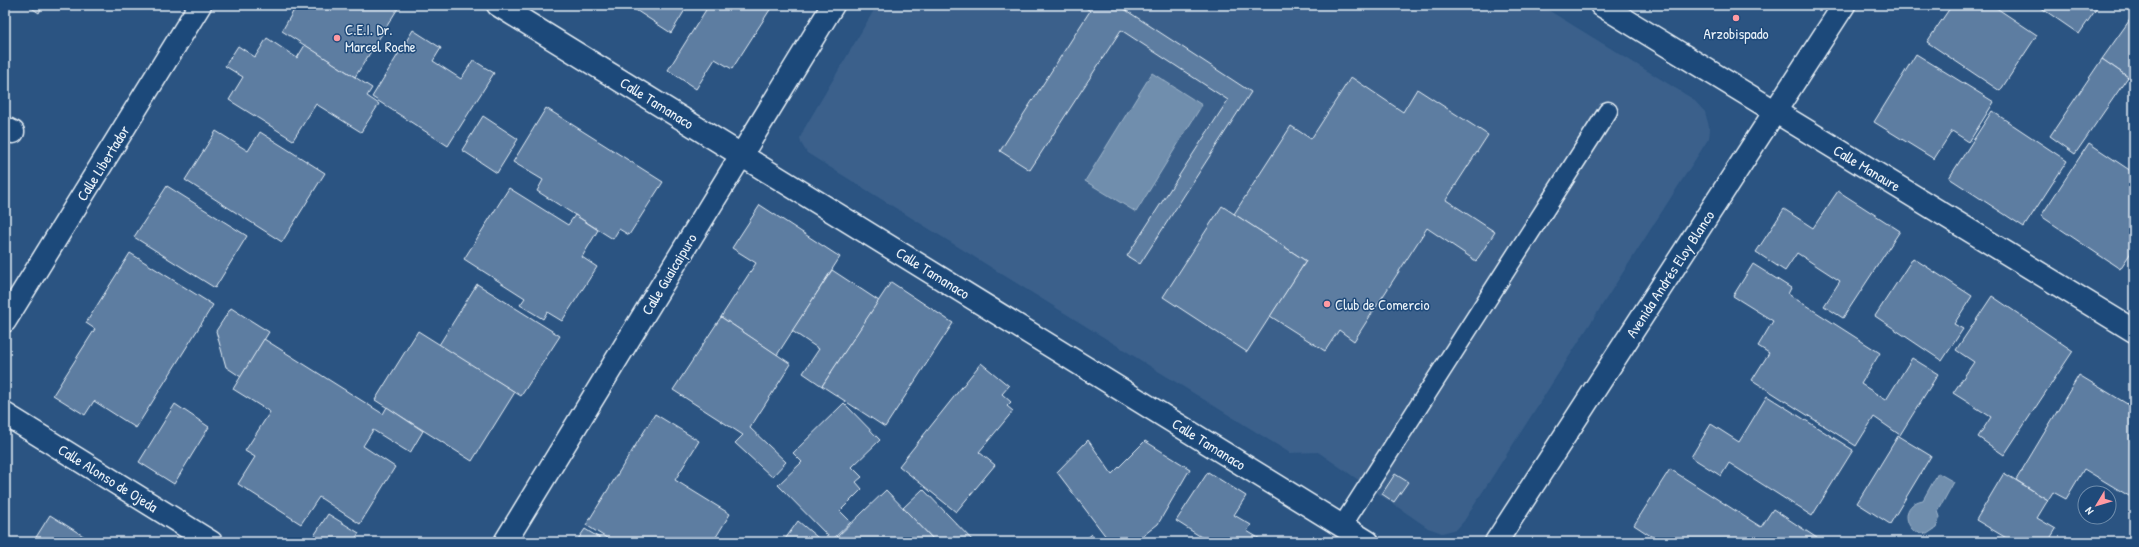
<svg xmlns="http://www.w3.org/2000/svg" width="2139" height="547" viewBox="0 0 2139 547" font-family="'Patrick Hand',sans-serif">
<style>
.built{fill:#3a608b}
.water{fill:#708ead;stroke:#a0b6cb}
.building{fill:#5d7da1;stroke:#e8f1f8}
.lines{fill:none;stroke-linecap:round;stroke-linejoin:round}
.service-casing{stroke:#e8f1f8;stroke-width:21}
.minor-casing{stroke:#e8f1f8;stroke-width:25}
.tertiary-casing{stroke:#e8f1f8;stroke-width:25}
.service{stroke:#1f4a7a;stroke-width:18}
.minor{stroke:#1f4a7a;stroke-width:22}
.tertiary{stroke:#1f4a7a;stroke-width:22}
.poi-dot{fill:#ff9aa2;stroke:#1f4a7a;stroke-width:1.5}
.labels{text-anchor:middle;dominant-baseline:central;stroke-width:3;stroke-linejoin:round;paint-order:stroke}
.poi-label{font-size:15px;fill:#e8f1f8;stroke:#1f4a7a;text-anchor:start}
.street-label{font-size:15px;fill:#e8f1f8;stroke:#1f4a7a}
</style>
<rect width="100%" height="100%" fill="#2b5482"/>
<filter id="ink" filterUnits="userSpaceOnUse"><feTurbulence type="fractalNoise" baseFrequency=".025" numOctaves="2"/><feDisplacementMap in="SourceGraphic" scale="8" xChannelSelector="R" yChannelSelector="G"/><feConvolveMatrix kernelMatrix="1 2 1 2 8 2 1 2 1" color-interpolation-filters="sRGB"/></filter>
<g filter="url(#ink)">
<polygon class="built" points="877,5 1540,5 1693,99 1705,112 1710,130 1709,138 1464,521 1457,529 1442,533 1428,528 1318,452 1290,453 807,153 801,143 800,138 804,129"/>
<g class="water">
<polygon points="1152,73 1202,105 1136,212 1085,181"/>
<path d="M1938 473 1954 482 1938 511 1940 517 1936 528 1927 534 1915 532C1902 521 1905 503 1923 500Z"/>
</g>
<g class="building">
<polygon points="27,5 43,5 39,13"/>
<polygon points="285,5 400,5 355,77 282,31 294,10"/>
<polygon points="628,5 688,5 671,33"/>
<polygon points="709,5 773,5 732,69 715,59 696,89 668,70"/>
<polygon points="1082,5 1118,5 1251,92 1140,264 1127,256 1228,100 1121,30 1030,170 1000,151 1090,11"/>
<polygon points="1952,5 1992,5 2037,35 2000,91 1927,42"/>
<polygon points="2037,5 2099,5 2079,34"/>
<polygon points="2134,14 2134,68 2128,77 2102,59"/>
<polygon points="413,30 441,48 433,61 461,79 473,60 494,73 448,146 372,97"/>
<polygon points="267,38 297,58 305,45 372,88 367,96 379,104 361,132 316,104 293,140 229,100 243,77 225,66 238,46 255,57"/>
<polygon points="1916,54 1994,102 1969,142 1952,131 1934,159 1874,122"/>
<polygon points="2102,59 2128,77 2075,154 2050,136"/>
<polygon points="2134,68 2134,81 2128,77"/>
<polygon points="1351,77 1403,112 1417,89 1488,135 1446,200 1495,232 1476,261 1427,228 1354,341 1339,330 1325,351 1270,316 1306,261 1234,214 1291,126 1311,139"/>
<polygon points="546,108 663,182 629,235 619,229 613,239 537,191 543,180 513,162"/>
<polygon points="1992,111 2067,161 2024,227 1949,178"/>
<polygon points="483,116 518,139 497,173 462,150"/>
<polygon points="216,131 248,151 260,132 325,173 282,242 185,180"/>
<polygon points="2089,143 2134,173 2134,248 2120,269 2041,216"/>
<polygon points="167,186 247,236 215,288 134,237"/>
<polygon points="509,188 568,225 575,215 598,230 582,257 597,267 562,321 547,312 543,319 520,305 525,298 464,259"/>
<polygon points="1838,191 1900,231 1843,318 1824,306 1840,281 1797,253 1785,271 1756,252 1784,209 1813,228"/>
<polygon points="760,205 840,257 777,355 721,317 756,263 732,248"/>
<polygon points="1222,206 1306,261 1247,352 1163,297"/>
<polygon points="130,253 213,305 136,428 94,401 85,415 53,395 95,329 86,323"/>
<polygon points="1913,258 1972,296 1954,324 1963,329 1942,361 1875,316"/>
<polygon points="1753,264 1791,288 1788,294 1880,353 1861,384 1886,400 1912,358 1938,374 1900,435 1874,417 1856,446 1752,380 1769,353 1758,346 1773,321 1733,296"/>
<polygon points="832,270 879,301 822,386 803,373 819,349 792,331"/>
<polygon points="891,282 953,323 885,427 822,386"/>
<polygon points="477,284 560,336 521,396 439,345"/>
<polygon points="1992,296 2073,351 2004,455 1978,437 1991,417 1953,393 1974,362 1956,350"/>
<polygon points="231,308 269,332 241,377 226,367 216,331"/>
<polygon points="721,317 791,364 750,428 786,462 772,477 735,443 743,435 673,390"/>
<polygon points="418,331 515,392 472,461 375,400"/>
<polygon points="264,339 383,414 387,407 423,431 410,453 373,430 363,446 395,467 360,524 319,497 301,524 238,484 255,457 245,451 270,412 233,389"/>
<polygon points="981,363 1009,386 1002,394 1011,402 1007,406 1013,411 979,452 995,465 956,512 899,466"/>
<polygon points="2079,375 2134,408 2134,499 2084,469 2066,499 2053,492 2048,500 2016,480"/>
<polygon points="1767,396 1853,450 1812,516 1729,463 1721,476 1691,457 1711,424 1739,442"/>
<polygon points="844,403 880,440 852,467 862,477 856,482 862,489 840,511 851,522 832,540 778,485 802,462 793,453"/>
<polygon points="175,404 209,427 174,484 139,462"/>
<polygon points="655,414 699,441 675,480 730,514 713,542 613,542 586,525"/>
<polygon points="1898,436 1931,456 1890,524 1857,503"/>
<polygon points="1088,440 1112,474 1145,441 1190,469 1158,524 1135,542 1110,542 1057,472"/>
<polygon points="1670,469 1761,527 1773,509 1823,542 1660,542 1634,525"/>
<polygon points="1208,472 1246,496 1234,515 1251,525 1247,531 1265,542 1209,542 1176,521"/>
<polygon points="2004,473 2048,500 2037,518 2056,529 2048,542 2013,542 1976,520"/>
<polygon points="1395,474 1408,482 1394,502 1382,494"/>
<polygon points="923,489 974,542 936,542 903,508"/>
<polygon points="886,490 934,540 932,542 842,542 837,537"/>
<polygon points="328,514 359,533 353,542 310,542"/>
<polygon points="50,515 93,542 33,542"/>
<polygon points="798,521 823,542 783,542"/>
<polygon points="585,529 606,542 576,542"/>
<polygon points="1092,534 1099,542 1083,542"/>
</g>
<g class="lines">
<g class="service-casing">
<polyline id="service" points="1342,526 1608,111"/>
</g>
<g class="minor-casing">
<g id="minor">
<polyline points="498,5 1368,542"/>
<polyline points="1601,5 2134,331"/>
<polyline points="5,128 13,132"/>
<polyline points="5,321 200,5"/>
<polyline points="5,414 211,542"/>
<polyline points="505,542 833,5"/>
</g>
</g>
<g class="tertiary-casing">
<polyline id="tertiary" points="1496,542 1844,5"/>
</g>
<use href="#service" class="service"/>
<use href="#minor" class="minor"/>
<use href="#tertiary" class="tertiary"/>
</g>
</g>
<g class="poi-dot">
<circle cx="1736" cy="18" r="4"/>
<circle cx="337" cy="38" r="4"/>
<circle cx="1327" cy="304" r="4"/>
</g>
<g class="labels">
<g class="poi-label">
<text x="345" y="29">C.E.I. Dr.<tspan x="345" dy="17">Marcel Roche</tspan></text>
<text x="1736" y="33" text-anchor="middle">Arzobispado</text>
<text x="1335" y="304">Club de Comercio</text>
</g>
<g class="street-label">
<text transform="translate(657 103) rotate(32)">Calle Tamanaco</text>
<text transform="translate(103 163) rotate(-58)">Calle Libertador</text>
<text transform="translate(1867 168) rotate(31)">Calle Manaure</text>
<text transform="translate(933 273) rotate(32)">Calle Tamanaco</text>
<text transform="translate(669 274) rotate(-59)">Calle Guaicaipuro</text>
<text transform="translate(1670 274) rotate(-57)">Avenida Andrés Eloy Blanco</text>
<text transform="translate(1209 444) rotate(32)">Calle Tamanaco</text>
<text transform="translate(108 478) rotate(32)">Calle Alonso de Ojeda</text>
</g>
</g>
<rect width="2139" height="547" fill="none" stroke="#1f4a7a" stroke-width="20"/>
<rect x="10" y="10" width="2119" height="527" fill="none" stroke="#e8f1f8" stroke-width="1.5" filter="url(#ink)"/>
<g transform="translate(2097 505) rotate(232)"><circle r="19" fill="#1f4a7a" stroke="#6f8dac"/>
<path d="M0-3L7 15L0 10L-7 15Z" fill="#ff9aa2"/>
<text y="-6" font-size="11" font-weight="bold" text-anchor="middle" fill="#e8f1f8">N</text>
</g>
</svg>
